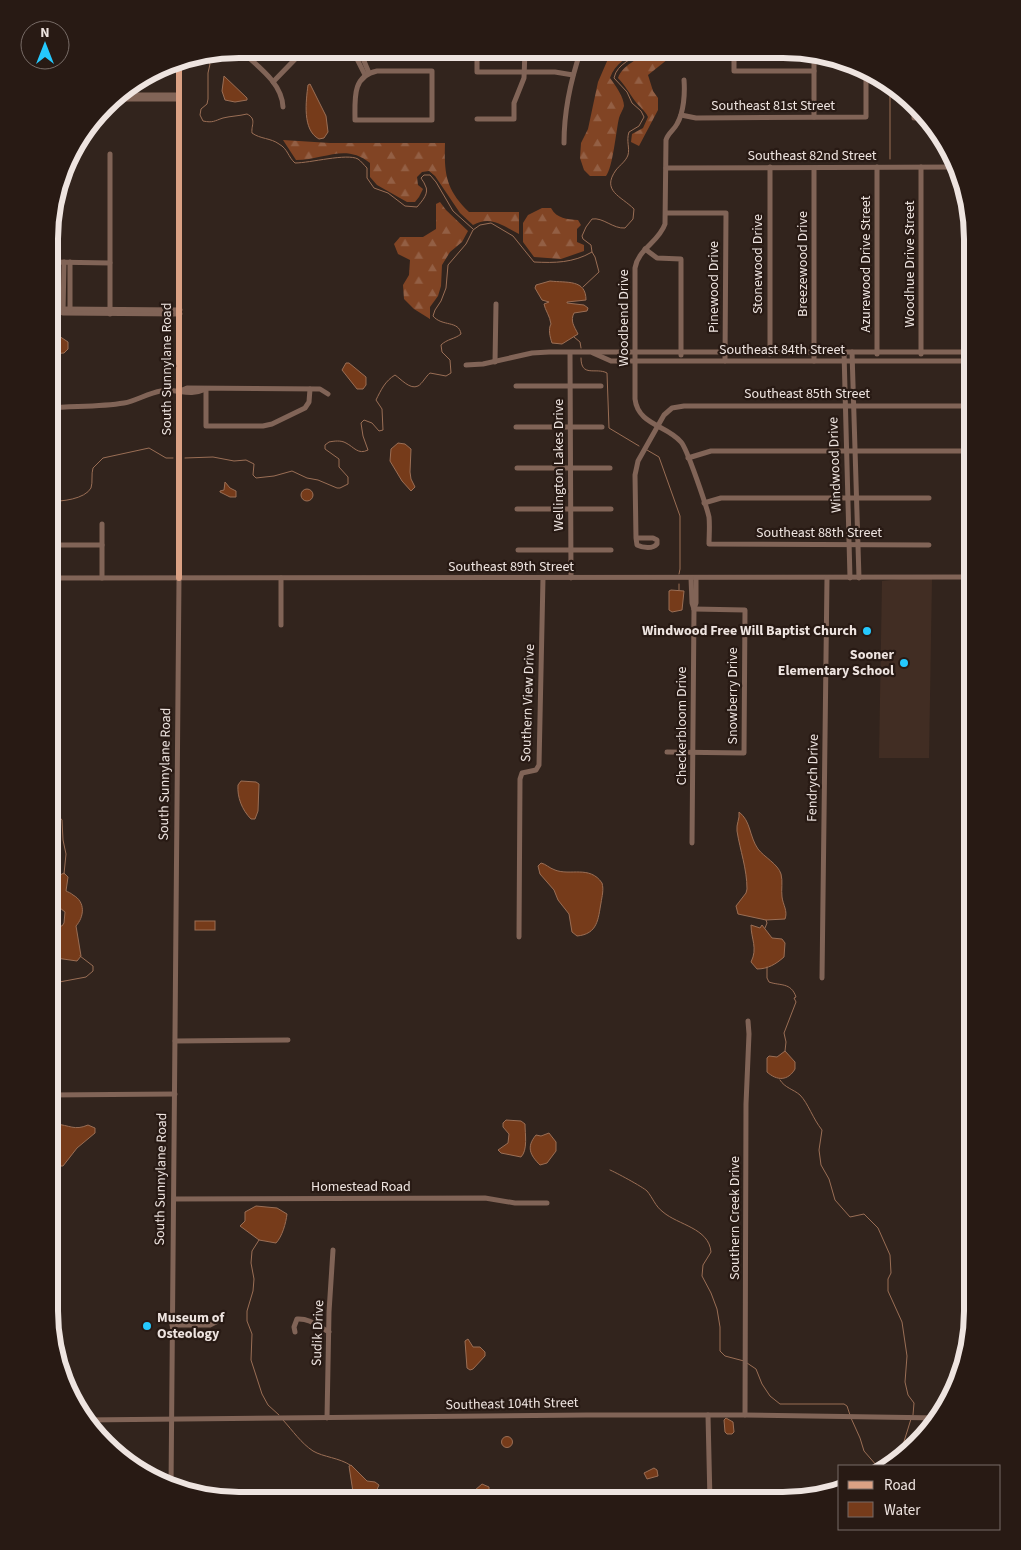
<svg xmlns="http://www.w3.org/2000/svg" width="1021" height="1550" viewBox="0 0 1021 1550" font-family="'Source Sans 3',sans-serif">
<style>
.built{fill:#412d23}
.forest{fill:url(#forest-firs)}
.water{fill:#763b1a;stroke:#9a6e55}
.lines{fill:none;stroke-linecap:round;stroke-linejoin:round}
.stream{stroke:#9a6e55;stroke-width:1}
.minor{stroke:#816457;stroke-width:5}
.major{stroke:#dba184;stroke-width:6}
.poi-dot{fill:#25c9fe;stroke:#281a14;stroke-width:2}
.labels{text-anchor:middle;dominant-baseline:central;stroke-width:4.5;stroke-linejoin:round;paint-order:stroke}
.street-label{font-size:14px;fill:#eee4e0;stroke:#281a14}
.poi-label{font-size:14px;font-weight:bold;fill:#eee4e0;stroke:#281a14;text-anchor:end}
.rim{fill:none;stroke:#eee4e0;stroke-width:6}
</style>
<defs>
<pattern id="forest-firs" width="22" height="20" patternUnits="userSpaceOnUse" patternTransform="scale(1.25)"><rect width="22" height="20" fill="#814424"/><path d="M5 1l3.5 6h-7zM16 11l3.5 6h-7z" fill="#935f44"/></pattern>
</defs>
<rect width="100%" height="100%" fill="#32241d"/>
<polygon class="built" points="900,579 932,579 929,758 879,758 882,581"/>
<g class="forest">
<path d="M620 50H638C627 58 615 63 610 78 615 85 624 97 624 106 623 110 620 114 619 118 616 131 613 167 606 176H590L584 170 580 158 581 143 588 129 598 82 611 52Z"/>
<path d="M647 50H687L686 57 668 59 648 75 653 91 658 98V110L639 146 631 142 632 134 643 128 648 117C645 110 639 107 635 101 629 93 625 85 618 78 623 64 638 61 647 50Z"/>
<path d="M283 140 330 143H445C444 174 446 190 469 212H519V234C503 226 491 215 473 225L460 213 435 176 429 171 422 172 417 177 418 185 423 189 419 197 415 202H407L377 185 370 177V163C345 143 325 160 296 160Z"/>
<polygon points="440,202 446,210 468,231 462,242 450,252 442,265 441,286 438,296 430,307 430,319 414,309 404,299 403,285 409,275 410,260 398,254 394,244 400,237 423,237 436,229 436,204"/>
<path d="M542 208H551C557 219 567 219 578 220L581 225 577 229V242L584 245V251L561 259 534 257 523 242V223L528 215Z"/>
</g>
<g class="water">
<polygon points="224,76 247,98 247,100 235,102 225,100 222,91"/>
<path d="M310 84 326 116 328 132 324 138 319 139C302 130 306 101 308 85Z"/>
<path d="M550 281C567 283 586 279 586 300L567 302V303L584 305 588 308 587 311 574 313C570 321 574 326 578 334L562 344 552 343C550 337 548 329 551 324 550 316 545 310 544 304L549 302 542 300 535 288 536 285Z"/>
<polygon points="50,330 68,342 68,349 64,353 52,354 50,352"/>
<polygon points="346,363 349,363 366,377 366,385 363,389 357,389 342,370"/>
<polygon points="398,443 405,444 411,449 410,472 411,479 415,487 411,491 402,481 390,461 391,449"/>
<polygon points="225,482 230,488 236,491 236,497 230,497 220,492 220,491 224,490"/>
<circle cx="307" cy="495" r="6"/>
<polygon points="671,590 684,591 682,610 672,612 669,610 669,591"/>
<path d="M241 781 256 782 259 784 258 811 255 819H251C242 810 237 797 238 785Z"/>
<path d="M739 812C751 821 749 836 758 849 764 857 778 864 781 874 783 881 781 890 782 897 783 905 788 911 785 919L766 920 738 914 736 906 746 893 747 889C747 869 740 850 737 831 736 824 740 819 739 812Z"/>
<path d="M541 863C546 864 549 868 555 870 570 876 590 865 602 883 604 890 602 896 601 903 598 919 598 934 577 936L572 932 569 914 558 900 554 890 540 874 538 866Z"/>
<path d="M64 873 68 877 66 891C68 892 71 893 73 895 86 902 84 917 76 926L81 956 77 961 49 957V925L62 926 64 923 65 912 60 908 54 907 49 912V891L56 885 58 876Z"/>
<rect x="195" y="921" width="20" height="9"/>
<path d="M751 925 760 928 762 925 772 938 782 939 785 943 784 957C776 964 768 969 757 969L751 962C758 948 751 939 751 925Z"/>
<path d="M785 1051 795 1062V1069C788 1081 777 1081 767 1072V1058L769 1056 777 1057Z"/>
<path d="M506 1120 521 1121 525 1124C525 1134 528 1150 521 1157L501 1153 498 1150 508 1143 509 1134 503 1127V1123Z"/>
<path d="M55 1124C70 1125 74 1131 88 1125L95 1128V1133L77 1148 63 1166H59C50 1156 48 1135 55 1124Z"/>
<path d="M549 1133 556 1142V1151L547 1163 540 1165C530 1155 526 1147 536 1135L541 1136Z"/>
<path d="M256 1206 277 1208 287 1214C286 1223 282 1237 276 1243L259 1240 240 1226 245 1221V1212Z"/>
<polygon points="468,1339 473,1347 480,1347 485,1352 485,1356 473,1369 470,1370 467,1368 465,1341"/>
<polygon points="726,1418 733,1422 734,1432 732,1434 727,1434 725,1432 724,1420"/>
<circle cx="507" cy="1442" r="5.5"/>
<polygon points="351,1465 367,1481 375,1482 379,1485 375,1494 368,1500 361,1500 353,1492 349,1466"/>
<polygon points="654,1468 657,1470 658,1476 647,1479 644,1473"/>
<polygon points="482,1484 489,1487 489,1494 483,1500 476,1500 473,1495 474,1491"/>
</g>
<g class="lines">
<g class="stream">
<path d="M197 57 198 61H208L210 64 208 73V99L207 104 201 109 200 115 203 121C213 123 214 121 223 118 231 116 239 116 247 114 257 119 251 125 252 133 260 139 271 138 279 144 288 149 288 157 295 163 310 163 347 153 358 159 361 161 364 165 367 168V178L374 188 388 193 405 206 417 207C422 201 430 193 425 185 424 182 422 180 421 178L424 175H430L436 182 453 211 473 229"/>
<polyline points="890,84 890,159"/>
<polyline points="583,287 599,272 595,257 592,252"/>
<polyline points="574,337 580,342 581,348"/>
<path d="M581 358C581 378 596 367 607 373L609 428 639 446"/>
<polyline points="647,450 659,457 680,516 680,569 679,574"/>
<path d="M185 458 213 457 234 461 246 460 254 464 253 475 256 478 274 476 292 471 307 478 318 480 337 488H340L348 484V477L339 467V459L325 449V445L329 442C334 441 341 440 346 443 354 447 358 455 368 450L363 436 361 423 364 420 372 423 379 431 383 430 382 409 376 400C381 390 385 381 395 375 401 379 410 390 418 386 422 384 426 376 430 373L446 376 451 373 450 360 442 352 441 345C447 339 455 339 461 334 459 320 442 327 433 316L435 310 441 301 446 288 448 265 466 244 473 230 480 225 491 223 513 236 534 262C555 263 573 263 592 252L591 245 583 239 582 236 586 227 592 219C603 217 613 229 625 228L633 219 634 209C621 196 601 191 616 170 620 165 626 161 628 155 630 148 626 141 629 132L639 126 644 117 641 111 632 103 627 92 614 78C617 63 634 59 643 50"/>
<path d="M50 501C61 502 85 499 91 488 93 482 91 474 93 468L103 458 149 448 166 458H173"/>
<polyline points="679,584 679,590"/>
<polyline points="49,805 62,820 63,840 66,854 64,874"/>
<polyline points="765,928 767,923 766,920"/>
<path d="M767 967V978L769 982C780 986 791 982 796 997L794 998 796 1002 784 1033 786 1042 785 1051"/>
<polyline points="49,992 54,983 86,977 93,971 93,966 80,956"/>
<path d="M780 1080C785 1088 793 1089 800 1095 808 1103 813 1119 822 1130L819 1150 821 1165 829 1179 835 1200 850 1217 864 1214 878 1228 890 1255 891 1273 888 1279V1291L902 1322 907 1356 905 1382 908 1395 914 1403 913 1415"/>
<path d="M610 1170C615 1172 643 1187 647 1191 653 1198 655 1206 663 1212 678 1225 709 1228 711 1252L703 1265 702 1276 711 1293 717 1309 720 1327V1351L725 1356 744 1361"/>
<polyline points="259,1240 252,1251 251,1263 254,1279 253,1291 247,1311 247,1321 252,1334 251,1360 262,1394 268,1405 279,1415"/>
<polyline points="747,1363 756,1369 762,1384 770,1396 780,1404 844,1404 847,1406 850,1415"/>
<polyline points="851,1418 860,1438 864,1451 877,1466"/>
<path d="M283 1420C293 1431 301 1443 313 1451 323 1457 340 1458 350 1465"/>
<polyline points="904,1456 902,1448 911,1419"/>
<polyline points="375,1494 378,1500"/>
</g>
<g class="minor">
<path d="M239 49C256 65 282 82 283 107"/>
<polyline points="354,49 357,59 365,75"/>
<polyline points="359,49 369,73"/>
<polyline points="477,49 477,72 555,72 573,75"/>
<polyline points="734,50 734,71 814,71"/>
<polyline points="814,52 814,117"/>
<path d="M377 71H432V120H355C355 99 352 76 377 71Z"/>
<path d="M684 80C685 93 684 112 677 124 674 130 668 133 666 140L665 224C659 242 638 249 635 268V399C638 425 667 425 681 442 687 448 707 508 709 517 710 526 709 536 709 544L929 545"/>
<polyline points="273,82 305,49"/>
<polyline points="115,95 179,95"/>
<polyline points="111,99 179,99"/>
<polyline points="914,104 914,118 928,118"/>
<polyline points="681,115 696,118 866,117 866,69"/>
<polyline points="477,119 514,119 514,103 524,78 525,50"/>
<path d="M564 143C564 112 571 79 581 50"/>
<polyline points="110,154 110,314"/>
<polyline points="770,167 770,354"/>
<polyline points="921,167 921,354"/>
<polyline points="666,168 958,167"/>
<polyline points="814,168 814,361"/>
<polyline points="666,213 726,213 725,361"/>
<polyline points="645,249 657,258 681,259 681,355"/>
<polyline points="50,262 110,263"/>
<polyline points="64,262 63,313 180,314"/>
<polyline points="63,309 180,310"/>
<polyline points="70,310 70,262"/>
<polyline points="844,352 850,578"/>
<polyline points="852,352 859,578"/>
<polyline points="570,353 571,578"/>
<polyline points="593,353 611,361 972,361"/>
<polyline points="877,354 877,167"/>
<polyline points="495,362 496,304"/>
<polyline points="466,365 483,364 532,353 549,352 972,352"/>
<polyline points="516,386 601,386"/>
<polyline points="206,389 206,426 263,426 272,424 305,408 309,402 310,389"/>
<polyline points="180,391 187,388 320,389 328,394"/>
<path d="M50 408C74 406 100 407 124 403 136 401 148 393 161 391 178 388 188 397 206 389"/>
<polyline points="516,427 602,427"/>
<polyline points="688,458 711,451 972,451"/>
<polyline points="517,468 610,468"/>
<polyline points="704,503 721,498 929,498"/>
<polyline points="517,509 611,509"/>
<path d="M636 538H653L657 540V544C653 549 643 548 637 545L636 538 635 475 638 461 664 415 672 408 684 406H966L965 205"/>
<polyline points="50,545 102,545"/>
<polyline points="518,550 611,550"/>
<polyline points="50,578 972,577"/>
<polyline points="102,578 102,524"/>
<polyline points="691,578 692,603 694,609"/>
<polyline points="281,625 281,578"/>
<polyline points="667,752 744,753 745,610 694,609"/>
<polyline points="692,843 694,609 696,603 696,578"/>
<polyline points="519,937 520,779 522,773 536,770 539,765 543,578"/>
<polyline points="822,978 827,578"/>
<polyline points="175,1041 288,1040"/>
<polyline points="49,1095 175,1094"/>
<polyline points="174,1199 485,1198 515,1203 547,1203"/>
<polyline points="172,1325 210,1325 216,1322"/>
<path d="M295 1332 294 1327 297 1319C310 1318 319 1327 329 1332"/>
<polyline points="708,1415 710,1501"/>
<polyline points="745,1415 746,1104 749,1034 748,1021"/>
<polyline points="327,1418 329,1312 333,1250"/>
<polyline points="84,1420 586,1415 745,1415 940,1418"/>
<polyline points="171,1488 179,578"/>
</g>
<polyline class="major" points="179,61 179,578"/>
</g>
<g class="poi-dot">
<circle cx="867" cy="631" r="5"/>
<circle cx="904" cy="663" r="5"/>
<circle cx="147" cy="1326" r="5"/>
</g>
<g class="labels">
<g class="street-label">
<text x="773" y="106">Southeast 81st Street</text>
<text x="812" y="156">Southeast 82nd Street</text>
<text transform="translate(758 264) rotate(-90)">Stonewood Drive</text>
<text transform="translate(803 264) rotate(-90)">Breezewood Drive</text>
<text transform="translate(866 264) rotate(-90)">Azurewood Drive Street</text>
<text transform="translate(910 264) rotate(-90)">Woodhue Drive Street</text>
<text transform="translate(714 287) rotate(-90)">Pinewood Drive</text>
<text transform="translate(624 318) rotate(-90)">Woodbend Drive</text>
<text x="782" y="350">Southeast 84th Street</text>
<text transform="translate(167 369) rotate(-90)">South Sunnylane Road</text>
<text x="807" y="394">Southeast 85th Street</text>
<text transform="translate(559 465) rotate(-90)">Wellington Lakes Drive</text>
<text transform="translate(835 465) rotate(-92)">Windwood Drive</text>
<text x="819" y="533">Southeast 88th Street</text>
<text x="511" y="567">Southeast 89th Street</text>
<text transform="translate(733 696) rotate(-90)">Snowberry Drive</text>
<text transform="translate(528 703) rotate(-88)">Southern View Drive</text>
<text transform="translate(682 726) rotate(-90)">Checkerbloom Drive</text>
<text transform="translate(165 774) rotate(-89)">South Sunnylane Road</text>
<text transform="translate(813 778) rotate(-89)">Fendrych Drive</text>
<text transform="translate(161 1179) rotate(-89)">South Sunnylane Road</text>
<text x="361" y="1187">Homestead Road</text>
<text transform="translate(735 1218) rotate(-90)">Southern Creek Drive</text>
<text transform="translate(318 1333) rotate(-88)">Sudik Drive</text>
<text transform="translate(512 1404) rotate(-1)">Southeast 104th Street</text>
</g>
<g class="poi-label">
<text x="857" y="631">Windwood Free Will Baptist Church</text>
<text x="894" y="655">Sooner<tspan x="894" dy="16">Elementary School</tspan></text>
<text x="157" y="1318" text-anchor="start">Museum of<tspan x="157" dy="16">Osteology</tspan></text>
</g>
</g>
<path d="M0 0H1021V1550H0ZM239 58H783A181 181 0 0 1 964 239V1311A181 181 0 0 1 783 1492H239A181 181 0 0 1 58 1311V239A181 181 0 0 1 239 58Z" fill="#281a14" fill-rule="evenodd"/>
<path class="rim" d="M239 58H783A181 181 0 0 1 964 239V1311A181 181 0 0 1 783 1492H239A181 181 0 0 1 58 1311V239A181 181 0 0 1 239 58Z"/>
<rect x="838" y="1465" width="162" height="65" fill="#281a14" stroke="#776b66"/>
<rect x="848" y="1481" width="25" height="8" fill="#dba184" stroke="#776b66"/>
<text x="884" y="1490" font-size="15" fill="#eee4e0">Road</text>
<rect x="848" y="1502" width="25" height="15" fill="#763b1a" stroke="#776b66"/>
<text x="884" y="1515" font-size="15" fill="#eee4e0">Water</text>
<g transform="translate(45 45)"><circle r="24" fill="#281a14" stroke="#776b66"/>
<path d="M0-4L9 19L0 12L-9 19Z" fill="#25c9fe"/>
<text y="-8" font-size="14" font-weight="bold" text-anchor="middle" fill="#eee4e0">N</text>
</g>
</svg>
